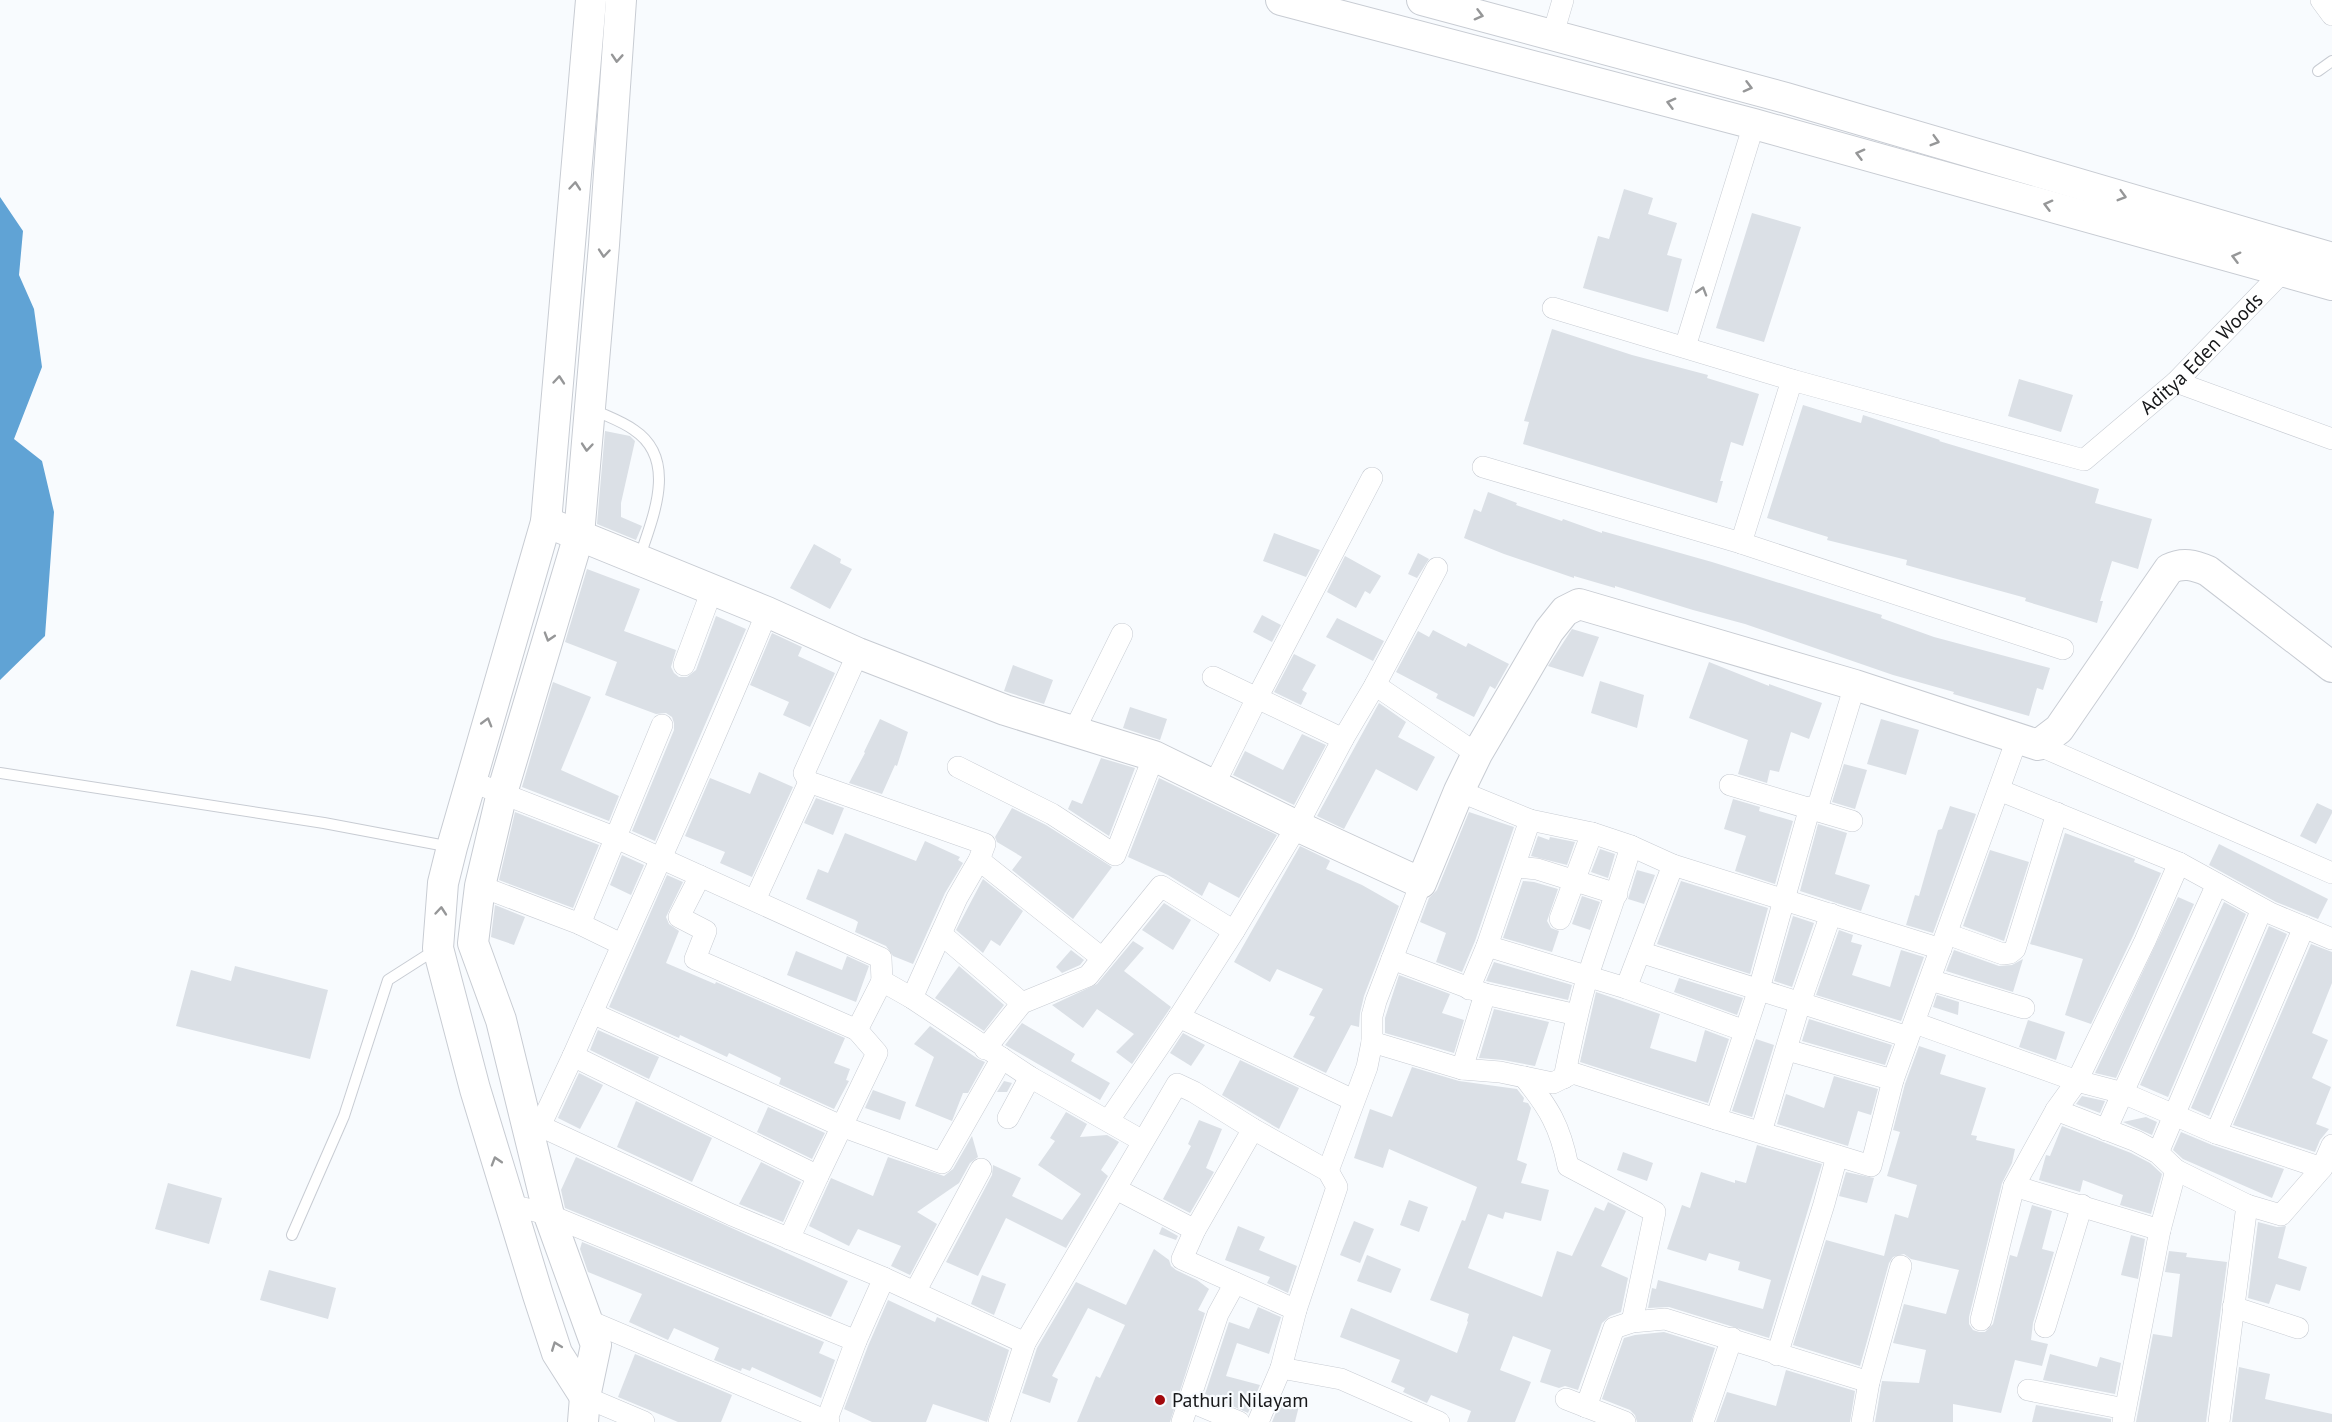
<svg xmlns="http://www.w3.org/2000/svg" width="2332" height="1422" viewBox="0 0 2332 1422" font-family="'PT Sans',sans-serif">
<style>
.water{fill:#60a3d5}
.building{fill:#dbe0e6}
.lines{fill:none;stroke-linecap:round;stroke-linejoin:round}
.lane-casing{stroke:#c8ccd3;stroke-width:12}
.street-casing{stroke:#c8ccd3;stroke-width:22}
.secondary-casing{stroke:#c8ccd3;stroke-width:32}
.lane{stroke:#fff;stroke-width:10}
.street{stroke:#fff;stroke-width:21}
.secondary{stroke:#fff;stroke-width:30}
.oneway{stroke:#969798}
.poi-dot{fill:#a2090c;stroke:#f8fbfe;stroke-width:2}
.labels{text-anchor:middle;dominant-baseline:central;stroke-width:4.5;stroke-linejoin:round;paint-order:stroke}
.street-label{font-size:20px;fill:#161719;stroke:#f8fbfe}
.poi-label{font-size:20px;fill:#161719;stroke:#f8fbfe;text-anchor:start}
</style>
<rect width="100%" height="100%" fill="#f8fbfe"/>
<polygon class="water" points="0,197 23,231 19,275 34,309 42,367 14,439 42,461 54,512 45,636 0,680"/>
<g class="building">
<polygon points="1624,189 1653,198 1648,214 1677,223 1667,255 1682,259 1668,312 1583,288 1598,236 1609,239"/>
<polygon points="1752,213 1801,227 1764,342 1716,328"/>
<polygon points="1552,329 1632,355 1708,375 1707,378 1759,394 1743,446 1731,442 1720,481 1723,481 1717,503 1523,444 1529,422 1524,421"/>
<polygon points="2019,379 2073,395 2061,432 2008,416"/>
<polygon points="1803,405 1861,423 1863,415 1940,440 1939,441 2099,489 2095,503 2152,519 2138,569 2112,561 2100,601 2103,601 2097,623 2025,601 2026,598 1906,565 1907,560 1827,540 1828,537 1767,518"/>
<polygon points="605,431 630,436 635,441 621,503 621,517 642,526 636,540 597,524"/>
<polygon points="1488,492 1517,503 1516,505 1562,521 1563,519 1602,533 1602,531 1712,562 1882,615 1881,618 1934,637 2050,668 2043,690 2037,688 2029,716 1953,694 1954,692 1893,675 1745,624 1693,610 1615,586 1615,588 1574,576 1574,578 1504,554 1464,538 1474,509 1481,512"/>
<polygon points="1274,533 1320,550 1306,577 1263,561"/>
<polygon points="814,544 841,559 840,563 852,569 830,609 790,588"/>
<polygon points="1418,553 1429,559 1417,578 1408,574"/>
<polygon points="1345,556 1381,576 1370,594 1365,591 1356,608 1327,592"/>
<polygon points="587,569 640,589 624,631 676,650 671,667 674,673 679,677 687,677 696,670 716,616 746,629 655,841 632,831 674,730 674,723 672,717 666,713 656,714 605,695 617,662 565,642"/>
<polygon points="1262,615 1281,625 1272,642 1253,632"/>
<polygon points="1337,618 1384,641 1373,661 1326,637"/>
<polygon points="1572,629 1599,637 1583,677 1548,666"/>
<polygon points="1433,630 1466,647 1468,643 1509,664 1495,689 1490,686 1474,717 1436,698 1438,694 1396,672 1418,631 1429,637"/>
<polygon points="772,633 802,647 798,656 835,673 810,727 783,715 789,702 750,685"/>
<polygon points="1294,654 1316,665 1302,690 1307,693 1301,705 1274,692"/>
<polygon points="1709,662 1769,686 1769,684 1822,703 1809,739 1791,732 1779,772 1770,770 1767,783 1738,774 1748,740 1689,718"/>
<polygon points="1013,665 1053,680 1044,704 1004,691"/>
<polygon points="1600,681 1644,695 1637,728 1591,713"/>
<polygon points="553,682 591,697 561,770 619,796 609,821 522,787"/>
<polygon points="1379,703 1406,722 1398,737 1435,757 1417,791 1376,769 1344,829 1317,816"/>
<polygon points="1130,707 1167,719 1160,740 1123,728"/>
<polygon points="880,719 908,732 897,766 895,765 882,794 849,783 865,753 864,752"/>
<polygon points="1881,719 1919,730 1906,775 1867,764"/>
<polygon points="1302,734 1326,745 1294,805 1233,775 1245,751 1283,770"/>
<polygon points="1101,758 1135,768 1109,836 1068,809 1072,800 1082,804"/>
<polygon points="1844,764 1867,770 1855,809 1832,802"/>
<polygon points="759,772 793,787 752,877 720,863 725,852 685,836 710,778 750,794"/>
<polygon points="1159,778 1277,835 1239,898 1209,882 1202,896 1168,875 1128,857"/>
<polygon points="816,798 844,808 833,835 804,823"/>
<polygon points="1733,799 1760,807 1759,811 1793,821 1775,884 1735,871 1746,836 1724,829"/>
<polygon points="2317,803 2332,810 2332,813 2316,844 2300,836"/>
<polygon points="1950,806 1976,814 1933,933 1906,925 1915,895 1919,896 1938,830 1942,829"/>
<polygon points="1012,808 1046,825 1112,867 1073,919 1012,870 1022,857 997,842 995,837"/>
<polygon points="515,812 599,845 573,908 499,880"/>
<polygon points="1469,812 1514,827 1475,941 1462,972 1436,962 1446,933 1420,922 1429,898 1437,890"/>
<polygon points="1818,824 1847,833 1835,874 1870,885 1861,911 1800,891"/>
<polygon points="845,833 916,861 925,841 960,857 958,860 963,863 945,893 913,964 893,956 886,946 855,932 858,922 855,920 806,899 818,869 828,873"/>
<polygon points="2065,833 2135,859 2134,862 2161,873 2133,936 2091,1024 2065,1015 2083,959 2030,944"/>
<polygon points="1538,836 1549,840 1550,837 1575,842 1567,865 1531,856"/>
<polygon points="2219,844 2328,899 2318,919 2276,902 2209,865"/>
<polygon points="1300,846 1329,860 1330,861 1326,869 1362,885 1399,906 1364,996 1360,1013 1359,1027 1351,1025 1326,1073 1293,1057 1315,1017 1309,1015 1323,989 1277,969 1270,982 1234,962"/>
<polygon points="1600,849 1615,854 1608,878 1591,872"/>
<polygon points="1990,850 2029,862 2004,941 1963,926"/>
<polygon points="622,855 644,865 631,895 610,885"/>
<polygon points="1637,870 1655,875 1644,904 1628,899"/>
<polygon points="667,875 683,882 666,917 669,924 679,931 666,963 715,984 716,982 845,1038 834,1063 850,1069 846,1080 849,1081 834,1109 779,1084 781,1078 729,1053 727,1057 680,1035 679,1038 609,1007"/>
<polygon points="983,879 1023,911 1000,946 991,940 983,953 956,930"/>
<polygon points="1523,881 1534,882 1558,889 1547,921 1551,928 1559,931 1552,952 1503,938"/>
<polygon points="1681,881 1768,908 1750,974 1657,944"/>
<polygon points="1582,896 1600,902 1590,930 1572,924"/>
<polygon points="2178,897 2194,904 2116,1078 2095,1073"/>
<polygon points="2224,902 2246,914 2168,1097 2140,1085"/>
<polygon points="1164,903 1191,920 1173,950 1142,930"/>
<polygon points="495,905 525,917 514,945 491,937"/>
<polygon points="1793,916 1814,923 1792,987 1774,981"/>
<polygon points="2269,926 2287,934 2209,1116 2191,1108"/>
<polygon points="1839,930 1853,935 1851,942 1862,945 1852,975 1890,987 1901,950 1924,957 1901,1021 1816,995"/>
<polygon points="1133,941 1144,948 1124,971 1171,1007 1132,1064 1116,1052 1134,1034 1097,1009 1083,1028 1052,1005 1097,984"/>
<polygon points="2311,944 2332,952 2332,983 2312,1033 2328,1040 2312,1078 2331,1087 2316,1124 2329,1129 2320,1140 2315,1152 2233,1125"/>
<polygon points="1071,950 1084,960 1080,965 1062,973 1056,967"/>
<polygon points="1954,950 1999,966 2012,965 2023,959 2013,992 1946,971"/>
<polygon points="796,951 842,970 847,956 869,966 856,1002 787,975"/>
<polygon points="1494,962 1572,985 1568,1000 1486,981"/>
<polygon points="235,966 328,990 310,1059 176,1026 191,970 231,981"/>
<polygon points="959,966 1004,1005 984,1031 935,998"/>
<polygon points="1399,975 1450,994 1442,1013 1464,1020 1454,1053 1385,1033 1385,1018"/>
<polygon points="1679,978 1743,998 1737,1015 1674,992"/>
<polygon points="1596,992 1660,1014 1650,1048 1696,1062 1705,1030 1729,1039 1708,1103 1580,1062"/>
<polygon points="1937,995 1959,1002 1958,1015 1933,1007"/>
<polygon points="1494,1009 1549,1022 1535,1066 1503,1060 1479,1058"/>
<polygon points="1809,1019 1892,1045 1885,1065 1802,1041"/>
<polygon points="2028,1020 2065,1032 2056,1060 2019,1047"/>
<polygon points="1022,1023 1075,1054 1071,1061 1110,1083 1100,1100 1005,1045"/>
<polygon points="930,1026 978,1059 985,1062 968,1093 963,1093 952,1121 915,1106 934,1057 914,1044"/>
<polygon points="598,1030 659,1057 649,1079 590,1050"/>
<polygon points="1183,1033 1205,1045 1191,1066 1170,1053"/>
<polygon points="1756,1039 1774,1045 1752,1117 1732,1111"/>
<polygon points="1919,1046 1946,1055 1940,1074 1986,1088 1971,1135 1977,1136 1976,1140 2015,1149 2012,1163 2002,1183 1969,1317 1969,1324 1973,1330 1979,1332 1985,1332 1993,1324 2010,1255 2017,1257 2032,1205 2052,1211 2042,1249 2054,1252 2033,1323 2031,1340 2048,1344 2042,1366 2015,1360 2001,1413 1953,1404 1953,1422 1875,1422 1882,1381 1919,1383 1926,1350 1893,1343 1904,1304 1946,1314 1959,1270 1911,1259 1904,1254 1893,1257 1889,1263 1860,1366 1793,1345 1826,1240 1884,1256 1895,1214 1908,1218 1917,1185 1887,1176 1900,1132 1893,1130 1905,1084"/>
<polygon points="1240,1060 1299,1088 1279,1129 1222,1095"/>
<polygon points="1412,1067 1459,1081 1517,1089 1524,1098 1523,1102 1528,1103 1531,1108 1517,1160 1527,1164 1521,1183 1549,1190 1541,1221 1505,1212 1503,1219 1488,1214 1468,1268 1542,1297 1557,1251 1572,1256 1595,1207 1604,1211 1608,1202 1626,1211 1601,1266 1628,1278 1621,1312 1610,1316 1602,1323 1578,1390 1565,1386 1559,1388 1540,1382 1551,1350 1513,1336 1500,1370 1531,1382 1515,1422 1467,1422 1471,1411 1431,1395 1427,1403 1403,1392 1405,1388 1391,1382 1400,1360 1340,1337 1351,1308 1457,1353 1468,1322 1467,1321 1469,1314 1430,1300 1462,1220 1465,1221 1477,1187 1389,1149 1383,1168 1354,1158 1370,1109 1392,1117"/>
<polygon points="579,1073 603,1085 580,1129 558,1118"/>
<polygon points="1834,1076 1878,1089 1871,1115 1858,1111 1848,1146 1777,1124 1786,1094 1824,1108"/>
<polygon points="1004,1081 1012,1083 1007,1092 997,1092"/>
<polygon points="873,1090 906,1102 900,1120 865,1108"/>
<polygon points="2082,1096 2105,1101 2100,1113 2076,1104"/>
<polygon points="636,1101 712,1138 692,1182 617,1147"/>
<polygon points="768,1107 825,1133 812,1159 757,1132"/>
<polygon points="1066,1112 1087,1124 1080,1137 1107,1135 1119,1142 1101,1170 1108,1176 1066,1248 1006,1218 978,1276 946,1262 992,1175 993,1165 1021,1178 1012,1196 1062,1220 1081,1194 1038,1165 1055,1141 1050,1138"/>
<polygon points="2146,1117 2157,1122 2152,1135 2123,1122"/>
<polygon points="1199,1120 1222,1129 1206,1168 1214,1172 1190,1213 1163,1199 1191,1146 1188,1144"/>
<polygon points="2062,1126 2131,1153 2150,1163 2162,1174 2151,1214 2120,1205 2123,1195 2083,1180 2080,1192 2039,1180 2046,1155 2050,1156"/>
<polygon points="2181,1132 2212,1145 2284,1169 2272,1198 2183,1159 2173,1150"/>
<polygon points="972,1136 978,1157 970,1163 959,1183 917,1212 937,1224 910,1275 891,1266 901,1246 858,1229 849,1246 809,1226 831,1178 873,1196 888,1157 944,1176 953,1169"/>
<polygon points="1757,1145 1822,1164 1769,1338 1669,1307 1648,1308 1652,1288 1656,1289 1658,1280 1763,1309 1771,1280 1738,1270 1740,1262 1709,1253 1706,1261 1667,1249 1682,1205 1690,1208 1701,1172 1735,1183 1735,1180 1746,1183"/>
<polygon points="1623,1152 1653,1163 1647,1181 1617,1170"/>
<polygon points="576,1157 848,1281 831,1317 565,1208 561,1190"/>
<polygon points="761,1162 801,1182 783,1222 739,1204"/>
<polygon points="1846,1172 1874,1178 1867,1203 1839,1196"/>
<polygon points="168,1183 222,1198 209,1244 155,1229"/>
<polygon points="1409,1200 1428,1207 1419,1232 1400,1225"/>
<polygon points="1354,1221 1374,1229 1360,1263 1340,1255"/>
<polygon points="2258,1222 2277,1227 2286,1226 2278,1258 2307,1267 2300,1291 2276,1284 2269,1304 2248,1298"/>
<polygon points="1238,1226 1265,1237 1259,1250 1297,1266 1288,1293 1267,1283 1270,1277 1225,1260"/>
<polygon points="1162,1227 1178,1236 1176,1240 1159,1234"/>
<polygon points="2131,1235 2145,1239 2138,1279 2121,1275"/>
<polygon points="582,1242 824,1342 819,1353 835,1360 821,1398 752,1367 750,1371 742,1368 741,1371 714,1360 719,1348 674,1328 668,1340 629,1322 642,1294 588,1272 580,1249"/>
<polygon points="1154,1249 1169,1260 1171,1266 1176,1270 1197,1280 1209,1289 1198,1310 1205,1313 1170,1422 1077,1422 1096,1376 1100,1378 1125,1325 1088,1308 1052,1376 1058,1379 1050,1403 1022,1393 1037,1348 1076,1282 1126,1305"/>
<polygon points="2169,1251 2187,1253 2186,1257 2227,1262 2206,1422 2136,1422 2153,1334 2172,1337 2180,1274 2165,1272"/>
<polygon points="1367,1255 1401,1269 1391,1293 1357,1281"/>
<polygon points="269,1270 336,1288 328,1319 260,1300"/>
<polygon points="982,1275 1006,1284 994,1315 971,1304"/>
<polygon points="888,1300 935,1322 937,1317 1009,1350 987,1422 933,1404 926,1422 872,1422 844,1409 868,1346"/>
<polygon points="1258,1307 1281,1317 1269,1354 1237,1343 1226,1376 1260,1385 1248,1413 1205,1394 1229,1322 1249,1329"/>
<polygon points="1664,1332 1715,1348 1691,1422 1637,1422 1635,1415 1630,1410 1602,1399 1624,1338 1635,1335"/>
<polygon points="635,1354 732,1395 721,1422 678,1422 618,1397"/>
<polygon points="2050,1354 2097,1367 2100,1357 2121,1363 2115,1394 2043,1380"/>
<polygon points="2239,1367 2270,1374 2265,1399 2332,1414 2332,1422 2232,1422"/>
<polygon points="1786,1370 1855,1391 1850,1422 1716,1422 1727,1392 1776,1406"/>
<polygon points="1281,1400 1299,1406 1295,1422 1272,1422"/>
<polygon points="2036,1405 2111,1419 2111,1422 2032,1422"/>
</g>
<g class="lines">
<g class="lane-casing">
<g id="lane">
<polyline points="2318,71 2332,61"/>
<path d="M592 409C606 416 622 421 634 430 679 460 652 519 639 559"/>
<polyline points="0,773 324,823 451,847"/>
<polyline points="292,1235 344,1116 388,980 435,950"/>
</g>
</g>
<g class="street-casing">
<g id="street">
<polyline points="2321,0 2332,15"/>
<polyline points="1553,34 1563,0"/>
<path id="s1" d="M1553 308 1792 380 2084 460 2176 382 2290 264"/>
<polyline points="1685,347 1754,124"/>
<polyline points="2176,382 2332,439"/>
<polyline points="1483,467 1741,543 2063,649"/>
<polyline points="1741,543 1792,380"/>
<path d="M767 612C706 762 638 908 573 1056L818 1176 877 1053 857 1030 882 981"/>
<polyline points="858,653 804,773 809,782 985,844 979,860 957,898 912,998"/>
<polyline points="684,665 712,590"/>
<polyline points="1213,677 1343,739 1375,685 1437,568"/>
<polyline points="1375,685 1477,754"/>
<polyline points="1074,731 1122,634"/>
<polyline points="2038,745 2332,873"/>
<polyline points="958,767 1052,814 1115,855 1154,756"/>
<polyline points="470,781 614,837 881,958 882,981 912,998 1030,1077 1141,1140"/>
<polyline points="1214,785 1257,698 1372,478"/>
<polyline points="1730,785 1852,821"/>
<polyline points="1999,790 2179,863 2270,913 2332,939"/>
<polyline points="1459,791 1530,820 1592,833 1631,846 1673,865 1941,949"/>
<polyline points="1817,809 1855,685"/>
<polyline points="979,860 1102,958"/>
<polyline points="1515,867 1537,869 1617,894"/>
<polyline points="700,876 679,917 706,931 695,959 857,1030"/>
<polyline points="480,886 580,924 621,944"/>
<polyline points="755,900 809,782"/>
<polyline points="1560,919 1592,833"/>
<polyline points="580,924 662,725"/>
<polyline points="941,934 1022,1003"/>
<polyline points="1947,934 2003,954 2010,953 2015,949 2057,813"/>
<polyline points="1487,946 1626,988 1745,1031"/>
<polyline points="1640,952 1908,1037"/>
<polyline points="1392,959 1485,994 1577,1015"/>
<polyline points="1930,980 2024,1008"/>
<polyline points="1626,988 1673,865"/>
<polyline points="1469,989 1487,946 1530,820"/>
<polyline points="592,1013 841,1126 942,1163 1002,1058"/>
<polyline points="1179,1017 1234,931 1297,826 1343,739"/>
<polyline points="1915,1023 2077,1081 2123,1093 2216,1133 2322,1168"/>
<polyline points="1372,1042 1462,1069 1500,1072 1553,1083 1573,1073 1716,1119 1871,1166 1893,1080 2017,739"/>
<polyline points="985,1049 1022,1003 1088,976 1161,886 1234,931"/>
<polyline points="1787,1050 1893,1080"/>
<polyline points="1462,1069 1485,994"/>
<path d="M1524 1077C1549 1108 1560 1126 1568 1166L1655 1212 1632 1322"/>
<path d="M1564 1078C1571 1045 1577 1012 1587 979 1601 934 1618 891 1631 846"/>
<polyline points="2056,1110 2136,1141 2158,1153 2176,1170 2247,1205 2281,1215 2322,1168 2332,1145"/>
<polyline points="1008,1118 1030,1077"/>
<polyline points="1716,1119 1759,989 1810,807"/>
<polyline points="527,1120 732,1215 884,1278 1025,1343"/>
<polyline points="1109,1120 1179,1017 1353,1100"/>
<polyline points="540,1126 573,1056"/>
<polyline points="1253,1129 1195,1230 1182,1259 1296,1310"/>
<polyline points="2106,1130 2217,884"/>
<polyline points="1761,1132 1800,1003 1831,914"/>
<polyline points="2216,1133 2304,927"/>
<polyline points="2158,1153 2262,909"/>
<polyline points="1328,1171 1367,1067 1372,1042 1372,1016 1376,1001 1421,883"/>
<polyline points="2014,1186 2160,1230"/>
<polyline points="1116,1189 1195,1230"/>
<polyline points="510,1208 524,1208 549,1215 856,1341"/>
<polyline points="789,1239 818,1176"/>
<polyline points="915,1292 981,1169"/>
<polyline points="2233,1307 2298,1328"/>
<polyline points="587,1320 829,1422"/>
<polyline points="1981,1320 2014,1186 2056,1110 2077,1081 2145,941 2179,863"/>
<polyline points="2045,1327 2082,1205"/>
<polyline points="1777,1355 1824,1204 1837,1156"/>
<polyline points="1281,1368 1341,1379 1439,1422"/>
<polyline points="2028,1390 2125,1409"/>
<polyline points="585,1397 644,1422"/>
<polyline points="1566,1399 1625,1422"/>
<polyline points="1189,1401 1218,1314 1235,1283"/>
<polyline points="1586,1407 1614,1328 1632,1322 1665,1319 1869,1382"/>
<polyline points="826,1422 856,1341 884,1278"/>
<polyline points="999,1422 1025,1343 1177,1084 1194,1092 1253,1129 1328,1171 1337,1187 1296,1310 1281,1368 1258,1422"/>
<polyline points="1182,1422 1189,1401 1239,1422"/>
<polyline points="1703,1422 1732,1338"/>
<polyline points="1862,1422 1869,1382 1901,1266"/>
<polyline points="2123,1422 2160,1230 2176,1170"/>
<polyline points="2219,1422 2247,1205"/>
</g>
</g>
<g class="secondary-casing">
<g id="secondary">
<polyline points="1281,0 1754,124 2332,285"/>
<polyline points="1422,0 1786,98 2332,258"/>
<path d="M546 522 767 612 858 653 1005 710 1154 756 1297 826 1421 883 1459 791 1477 754 1549 631 1565 611 1579 604 1855 685 2038 745 2059 729 2169 569C2183 562 2194 565 2208 571L2332 667"/>
<polyline points="585,1397 557,1353 538,1295 475,1089 438,948 443,883 452,847 546,522 591,0"/>
<polyline points="583,1422 585,1397 596,1345 549,1215 501,1020 473,943 480,886 502,793 579,535 604,245 621,0"/>
</g>
</g>
<use href="#lane" class="lane"/>
<use href="#street" class="street"/>
<use href="#secondary" class="secondary"/>
</g>
<defs><path id="oneway-chevron" d="M-2-3.5L2.5 0L-2 3.5" fill="none" stroke-width="1.6" stroke-linecap="round" stroke-linejoin="round" transform="scale(1.5)"/></defs>
<g class="oneway">
<use href="#oneway-chevron" transform="translate(1479 15) rotate(15)"/>
<use href="#oneway-chevron" transform="translate(617 58) rotate(94)"/>
<use href="#oneway-chevron" transform="translate(1748 87) rotate(15)"/>
<use href="#oneway-chevron" transform="translate(1671 103) rotate(-165)"/>
<use href="#oneway-chevron" transform="translate(1935 141) rotate(16)"/>
<use href="#oneway-chevron" transform="translate(1860 154) rotate(-165)"/>
<use href="#oneway-chevron" transform="translate(575 186) rotate(-85)"/>
<use href="#oneway-chevron" transform="translate(2122 196) rotate(16)"/>
<use href="#oneway-chevron" transform="translate(2048 205) rotate(-165)"/>
<use href="#oneway-chevron" transform="translate(604 253) rotate(95)"/>
<use href="#oneway-chevron" transform="translate(2236 257) rotate(-165)"/>
<use href="#oneway-chevron" transform="translate(1702 291) rotate(-73)"/>
<use href="#oneway-chevron" transform="translate(559 380) rotate(-85)"/>
<use href="#oneway-chevron" transform="translate(587 447) rotate(95)"/>
<use href="#oneway-chevron" transform="translate(549 637) rotate(107)"/>
<use href="#oneway-chevron" transform="translate(487 722) rotate(-74)"/>
<use href="#oneway-chevron" transform="translate(441 911) rotate(-85)"/>
<use href="#oneway-chevron" transform="translate(496 1161) rotate(-107)"/>
<use href="#oneway-chevron" transform="translate(556 1346) rotate(-111)"/>
</g>
<circle class="poi-dot" cx="1160" cy="1400" r="6"/>
<g class="labels">
<g class="street-label">
<text stroke="none"><textPath href="#s1" startOffset="711">Aditya Eden Woods</textPath></text>
</g>
<g class="poi-label">
<text x="1172" y="1400">Pathuri Nilayam</text>
</g>
</g>
</svg>
